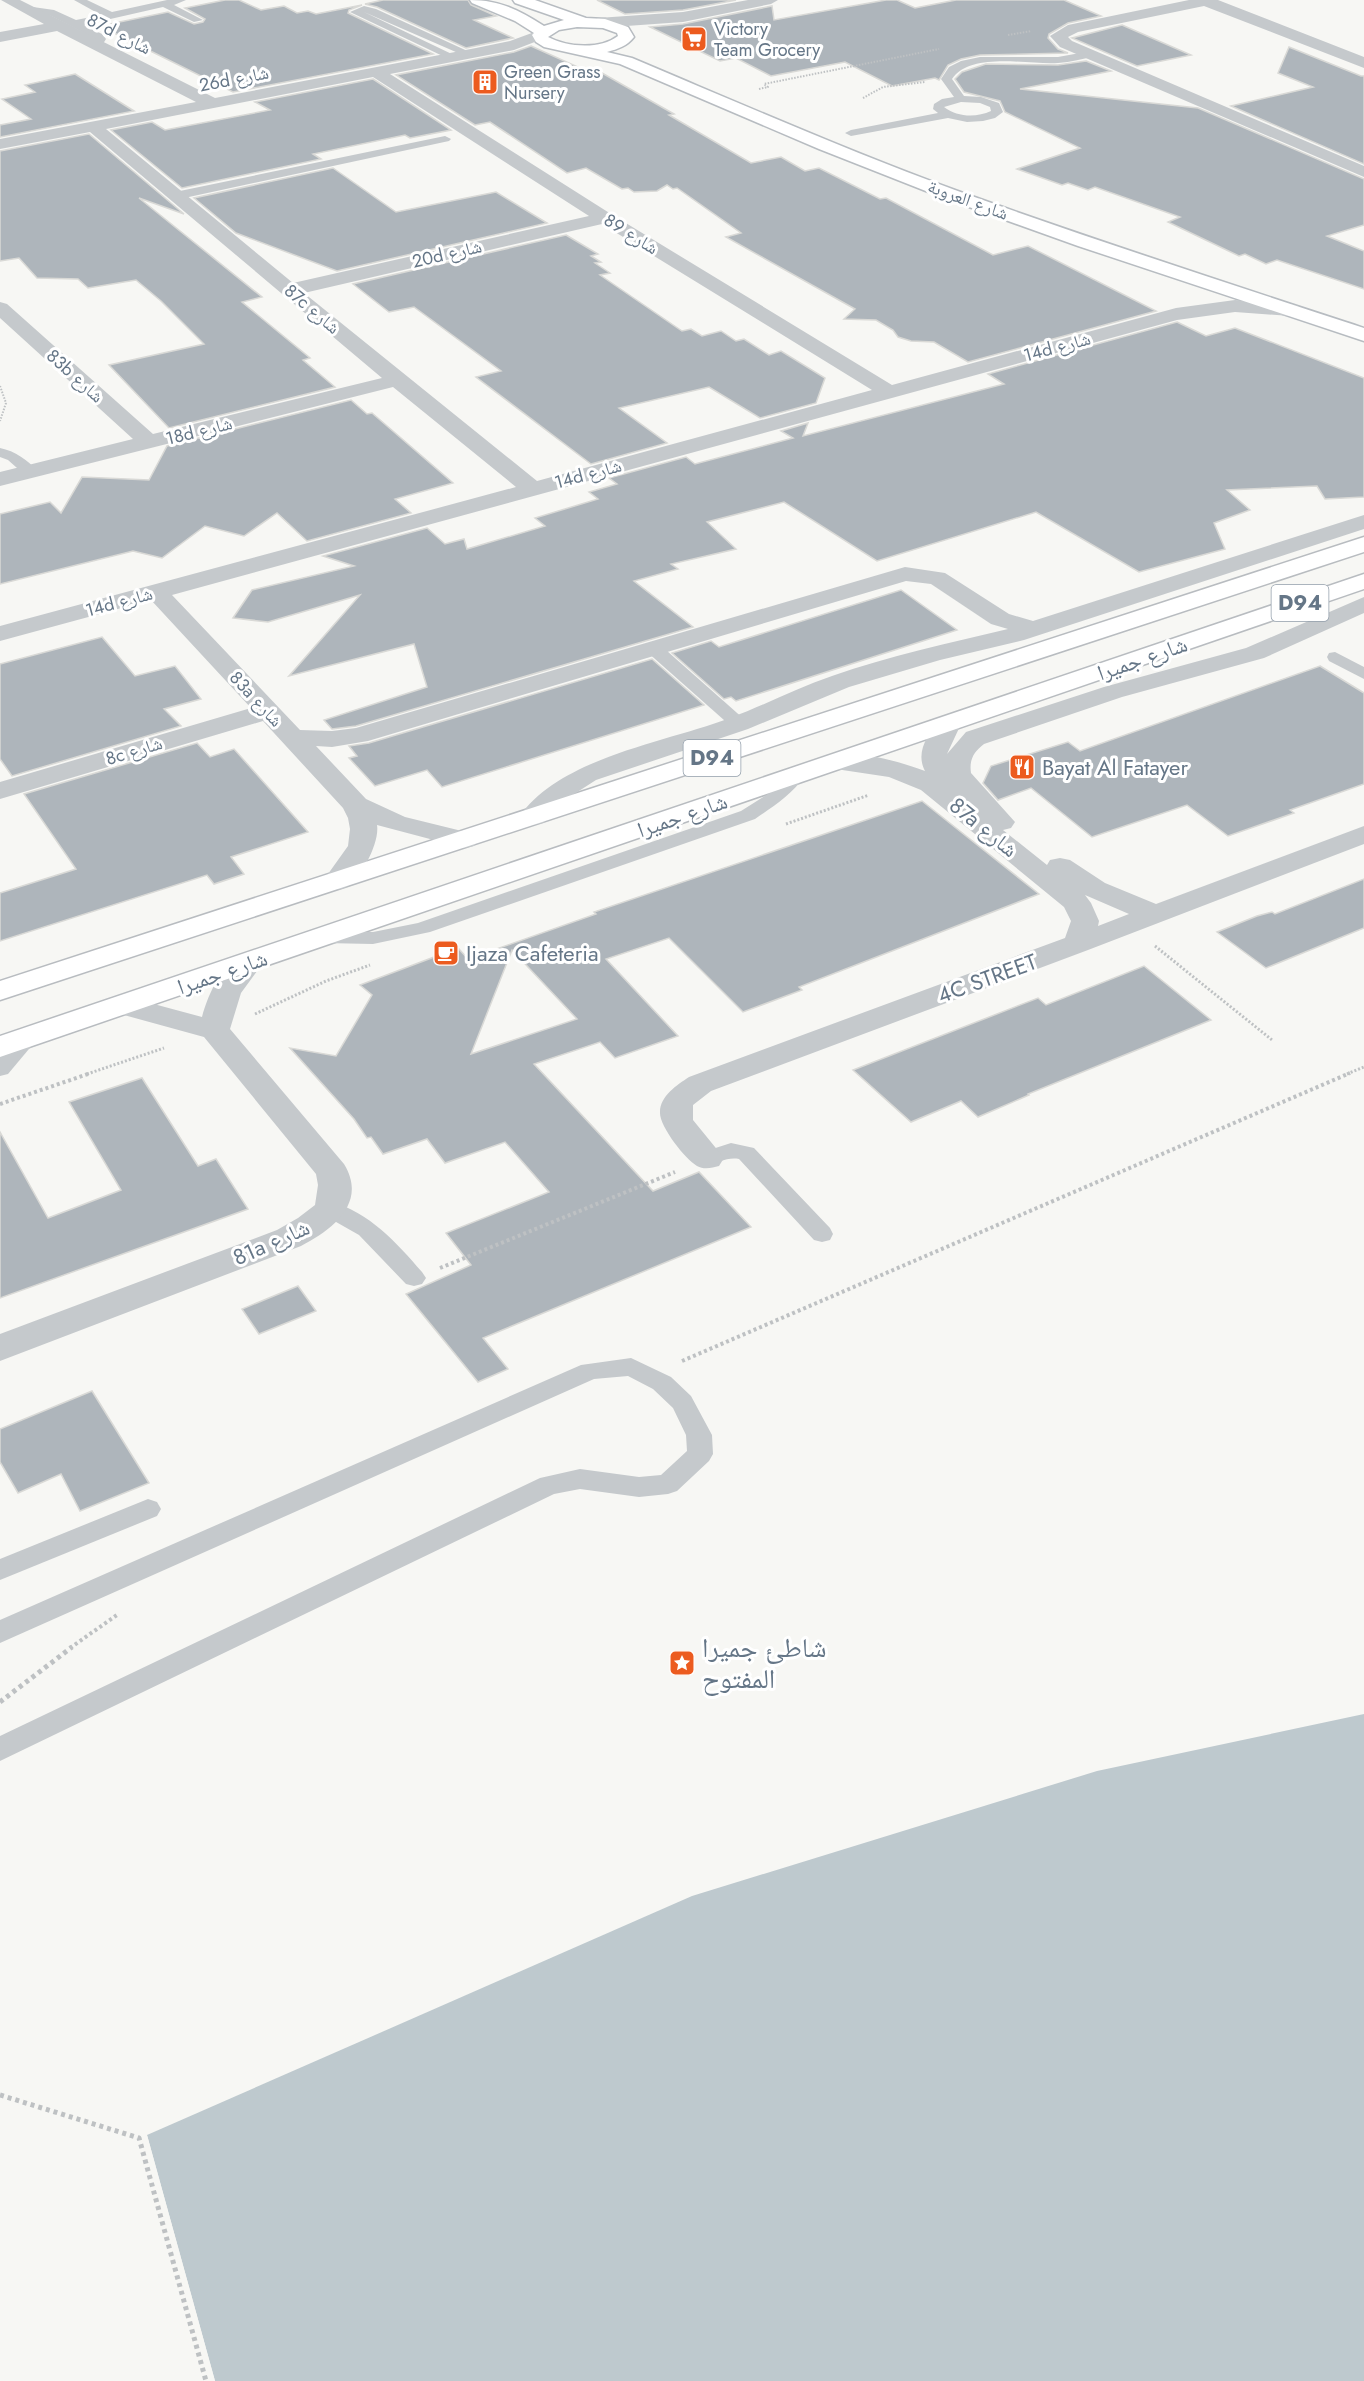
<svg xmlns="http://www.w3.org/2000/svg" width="1364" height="2381" viewBox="0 0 1364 2381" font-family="Jost,'Noto Naskh Arabic',sans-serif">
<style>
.water{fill:#bec9ce}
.pier{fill:#f7f7f4}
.building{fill:#aeb5bb;stroke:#d9d9d6;stroke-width:1.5;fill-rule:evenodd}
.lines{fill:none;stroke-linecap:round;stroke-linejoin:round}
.secondary-casing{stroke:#b7bcc1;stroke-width:3}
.primary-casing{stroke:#b8bcc0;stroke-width:3}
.path-far3{stroke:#bec1c3;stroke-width:2;stroke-dasharray:1.5 1.5;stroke-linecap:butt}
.path-far2{stroke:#bec1c3;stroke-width:3;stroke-dasharray:2 2;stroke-linecap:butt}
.path-far1{stroke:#bec1c3;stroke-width:4;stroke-dasharray:3 3;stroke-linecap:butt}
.path{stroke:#bec1c3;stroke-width:5;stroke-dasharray:4 4;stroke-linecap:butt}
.service{fill:#c5c9cc;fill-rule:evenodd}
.minor{fill:#c5c9cc;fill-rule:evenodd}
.secondary{fill:#fff;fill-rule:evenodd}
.primary{fill:#fff;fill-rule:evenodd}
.labels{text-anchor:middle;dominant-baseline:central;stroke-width:6;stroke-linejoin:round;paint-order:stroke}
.far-poi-label{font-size:18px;fill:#657687;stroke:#fff;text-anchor:start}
.far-street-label{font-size:18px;fill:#657687;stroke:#fff}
.shield{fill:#fff;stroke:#939fab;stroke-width:1.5}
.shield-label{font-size:21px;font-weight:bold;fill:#657687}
.street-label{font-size:22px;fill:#657687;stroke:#fff}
.poi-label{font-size:22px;fill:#657687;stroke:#fff;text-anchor:start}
.near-poi-label{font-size:27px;fill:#657687;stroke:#fff;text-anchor:start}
</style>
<rect width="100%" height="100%" fill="#f7f7f4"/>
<polygon class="water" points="1364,1714 1364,2381 215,2381 147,2135 692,1896 1097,1771"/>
<polygon class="pier" points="147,2135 215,2381 212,2381 144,2136"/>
<g class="building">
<polygon points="225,0 239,0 261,10 284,6 297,13 308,11 316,14 362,5 349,10 348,13 433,54 233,92 100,26 168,12 194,24 203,22 205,19 185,8"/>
<polygon points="383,0 468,0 471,5 496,16 474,20 513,38 466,48 377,7 365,4"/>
<polygon points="597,0 736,0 683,10 625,14"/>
<polygon points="886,0 897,0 915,8 956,0 1064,0 1101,16 1068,23 1049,34 1048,38 1058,49 1068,53 980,55 961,59 948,65 939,80 935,78 892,86 845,62 771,76 736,58 720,61 650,27 683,24 772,6 774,20"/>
<polygon points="1122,25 1191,55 1137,66 1072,38"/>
<polygon points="531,46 582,69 590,67 602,73 674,114 669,115 751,163 781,157 805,171 819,168 880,199 886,198 993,255 1028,246 1156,311 968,362 934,342 911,341 898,337 893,330 876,320 844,319 855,309 726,237 741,233 677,188 673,189 667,185 657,191 634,192 628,188 622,189 586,168 567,173 490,122 475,125 396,75 514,52"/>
<polygon points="1289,47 1361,76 1364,76 1364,164 1231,106 1313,87 1278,73"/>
<polygon points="1086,61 1111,71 1020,89 1198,108 1364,179 1364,225 1327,236 1364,251 1364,289 1277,260 1266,264 1245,254 1239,256 1168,222 1180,217 1095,187 1088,190 1068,183 1062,185 1017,169 1080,148 1005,112 1000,101 964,92 955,79 962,72 986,64 1058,65"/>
<polygon points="75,74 134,111 0,137 0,125 31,119 2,99 35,92 25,85"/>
<polygon points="373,79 451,130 410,138 405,135 313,154 321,159 182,188 111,130 152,122 165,130 270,110 255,102"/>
<polygon points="89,134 184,214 139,198 262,297 242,302 310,358 303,360 335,387 169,428 109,365 204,344 161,301 136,280 88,288 78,279 37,278 19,258 0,261 0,151"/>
<polygon points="333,168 396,212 496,192 547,223 337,271 236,233 194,198"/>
<polygon points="566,235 598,254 591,256 601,262 595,263 610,273 600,275 682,331 691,329 702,336 721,331 736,341 744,339 769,355 781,351 825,378 816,403 760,418 709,387 619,408 667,443 591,464 476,377 501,371 414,307 389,312 353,284"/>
<polygon points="1177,322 1206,336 1235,328 1364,378 1364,497 1325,499 1317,486 1227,490 1250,510 1214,523 1225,549 1139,572 1036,512 877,561 784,502 707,522 736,549 671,564 678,569 634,581 693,627 356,726 332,729 324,720 427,687 414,644 289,676 360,595 268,622 233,618 252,590 354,566 323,556 427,528 445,544 464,539 467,549 545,526 535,518 598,499 589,492 617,484 609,478 686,457 695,464 793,438 781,431 808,423 803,436 1004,384 988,374"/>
<polygon points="351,400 367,414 372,413 453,483 395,499 411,513 307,541 277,513 244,536 205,526 162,558 133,551 0,584 0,514 50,502 61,513 82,477 149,480 167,446"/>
<polygon points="901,590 957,630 736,701 731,697 724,699 672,653 711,641 719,647"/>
<polygon points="102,637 135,676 175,666 201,699 164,709 181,726 12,776 0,759 0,664"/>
<polygon points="652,659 704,705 442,787 427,770 375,786 349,758 357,756 349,746 369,743"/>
<polygon points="1320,666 1364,693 1364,784 1290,810 1294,813 1228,836 1187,805 1092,837 1031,788 998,800 983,783 991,766 1068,742 1080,751"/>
<polygon points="197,743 210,757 234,749 308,832 231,857 244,874 214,884 207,875 0,941 0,893 76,869 24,794"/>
<path d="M922 801 1039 894 799 987 802 990 743 1012 669 938 606 959 678 1036 615 1058 600 1042 534 1064 653 1191 699 1172 751 1227 483 1338 508 1369 478 1382 406 1294 471 1265 446 1233 549 1192 505 1142 445 1163 427 1139 383 1154 371 1137 367 1138 354 1119 290 1048 336 1056 372 995 360 985 458 948 468 959 596 914 594 912ZM512 950 577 1019 471 1054Z"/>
<polygon points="1364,879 1364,928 1266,968 1217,932 1257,916 1272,912 1275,914"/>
<polygon points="1144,966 1211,1020 1028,1094 1029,1095 978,1117 961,1101 911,1122 853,1070 1038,998 1046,1005"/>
<polygon points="142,1078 198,1166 216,1159 248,1209 0,1298 0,1132 48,1218 121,1190 69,1102"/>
<polygon points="298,1286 316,1311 259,1334 242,1309"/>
<polygon points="92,1391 149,1483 80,1511 61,1474 18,1493 0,1462 0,1429"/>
</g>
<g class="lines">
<g class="secondary-casing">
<path id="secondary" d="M470 0C499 0 519 10 544 26L564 20 515 3 513 0H535L586 18 605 19 628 27 634 37C627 46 618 49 607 52L632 58C739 103 846 150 955 190 1091 239 1227 283 1364 328V341L1078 246 941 197 819 149 620 64 544 47 536 42 532 35 534 33 515 21 472 3ZM577 27 603 28 617 33 618 36C600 50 567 47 548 37L559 30Z"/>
</g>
<g class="primary-casing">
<g id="primary">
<polygon points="1364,537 1364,552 0,1000 0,981"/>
<polygon points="1364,574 1364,589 0,1057 0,1036"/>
</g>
</g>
<g class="path-far3">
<polyline points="1008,35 1031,31"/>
<polyline points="759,89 768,87 764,84 939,49"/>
<polyline points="863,98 883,87 925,82"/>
<polyline points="0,386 6,403 0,421"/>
</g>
<g class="path-far2">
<polyline points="786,824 869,795"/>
<polyline points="1155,946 1272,1040"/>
<polyline points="255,1014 326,981 370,965"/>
<polyline points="87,1074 164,1048"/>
<polyline points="1347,1074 1364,1067"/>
</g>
<g class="path-far1">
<polyline points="0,1104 91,1073"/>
<polyline points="440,1268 675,1172"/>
<polyline points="682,1361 1350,1073"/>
<polyline points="70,1648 117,1615"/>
</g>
<g class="path">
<polyline points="0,1702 72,1647"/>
<polyline points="0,2095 139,2138 206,2381"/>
</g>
<g class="service">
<polygon points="74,0 87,0 112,12 167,0 186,0 174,5 203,20 194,22 163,7 84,25 102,34 106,39 101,47 97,48 92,45 94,38 51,16 26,12 21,9 26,6 54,10 76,20 101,15"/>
<polygon points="364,6 376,9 474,54 473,56 465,56 364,12 458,57 457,59 449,59 350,12"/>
<path d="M1091 51 1096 54 1095 56C1083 59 1071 62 1058 63 1028 65 971 51 952 79L964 96 981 97 999 103 1003 112 995 118 983 121 967 122 948 118 851 136 845 133 851 130 938 113 933 109 934 104 942 99 954 97 941 79 949 67 961 61 980 57H1058ZM961 102 980 103 990 107 991 111C976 118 957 117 944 107Z"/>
<polygon points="445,136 451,139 449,141 175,200 169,196 175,192"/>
<path d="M0 448C15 451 28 460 38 472L35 475H25L8 460 0 457Z"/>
<polygon points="652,642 658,643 745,720 748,724 745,728 733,728 646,651 644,647"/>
<polygon points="1335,652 1364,667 1364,679 1329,661 1327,657 1329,653"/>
<path d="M796 771 802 772 805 776C791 795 774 806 755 819L430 932 373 944 324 943 317 941 314 937 317 933 324 931 373 932 418 923 741 811 771 792 790 772Z"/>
<polygon points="29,1030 36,1032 39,1037 8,1074 0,1076 0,1056 22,1032"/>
<path d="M731 1143 754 1148 830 1228 833 1234 830 1240 822 1242 814 1240 739 1159C725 1156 714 1167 700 1163L697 1158 700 1153Z"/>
<path d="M330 1201C370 1213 396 1242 422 1272L426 1278 422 1284 414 1286 406 1284 359 1235 322 1214 319 1209 322 1204Z"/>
<polygon points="631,1358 671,1377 691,1396 712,1435 713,1454 709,1461 677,1491 668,1494 639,1497 580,1489 554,1494 0,1761 0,1736 540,1478 580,1469 639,1477 661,1475 687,1451 686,1435 673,1408 653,1389 628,1376 594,1379 0,1643 0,1620 581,1365"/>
<polygon points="148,1499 157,1502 161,1509 157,1516 0,1580 0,1559"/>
</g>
<g class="minor">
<path d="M1 0H20L215 98 476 48 510 41 540 30 545 32 548 35 545 38 514 50 390 74 611 214 892 385 1176 308 1235 300 1291 304 1298 306 1301 310 1298 314 1291 316 1235 312 1177 320 172 595 300 730 332 731 356 728 905 567 945 573 1009 614 1033 621 1364 515V529L1024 640 940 660 849 687 748 729 596 780 568 798 543 823 533 825 523 823 519 817C561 757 664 743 730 718 765 705 797 688 832 676 889 656 949 643 1008 629L991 624 931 584 906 581 368 741 332 747 316 746 366 799 405 817 474 834 478 840 474 846 464 848 377 825C380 842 361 879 346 887 340 891 333 889 327 887L323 881 348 846 350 829 348 818 343 808 263 721 0 799V782L251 708 151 600 0 641V626L516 487 393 387 0 486V472L133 439 0 318V302L7 304 153 434 382 378 90 132 0 149V139L196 102 57 31 0 42V32L44 24ZM373 77 589 216 293 283 106 129ZM602 224 872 390 537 481 304 293Z"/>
<polygon points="748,0 778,0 771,4 683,22 598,28 590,23 598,18 683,12"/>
<polygon points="1189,0 1218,0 1364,57 1364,68 1204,6 1078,32 1068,37 1072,41 1364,166 1364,177 1060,47 1050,36 1068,25"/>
<path d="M1364 597V613L1264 658 1122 697 984 744C974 752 969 759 971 773L1015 822 1011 828 1003 830 1047 865 1050 860 1060 858 1070 860 1105 883 1156 904 1364 826V844L1088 950 711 1091 693 1105V1120L724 1158 719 1166C712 1168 704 1170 697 1166 685 1159 659 1126 660 1112 660 1096 677 1085 689 1077L1065 938 1071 921 1064 907 921 790 889 777 829 768 825 762 829 756C857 749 898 761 925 771 915 752 928 735 939 719L948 716 957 719 961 724 947 754 966 732 1104 687 1246 648ZM1085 895 1129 914 1098 926 1099 921 1091 903Z"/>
<path d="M248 954 258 957 263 963 241 993 230 1029 344 1164C368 1203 332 1230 301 1246L0 1361V1334L277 1230 298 1218 315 1205 318 1185 316 1174 204 1037 113 1012 109 1005 113 998 124 996 202 1017C208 994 223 960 248 954Z"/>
</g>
<use href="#secondary" class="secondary"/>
<use href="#primary" class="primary"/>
</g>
<defs>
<g id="supermarket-square" transform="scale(1.35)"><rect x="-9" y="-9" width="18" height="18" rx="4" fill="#ec5b1f" stroke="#fff"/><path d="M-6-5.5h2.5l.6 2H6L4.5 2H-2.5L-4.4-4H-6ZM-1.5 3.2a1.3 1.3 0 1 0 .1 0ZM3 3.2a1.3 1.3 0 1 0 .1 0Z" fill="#fff"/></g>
<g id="building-square" transform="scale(1.35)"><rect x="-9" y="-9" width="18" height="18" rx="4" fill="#ec5b1f" stroke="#fff"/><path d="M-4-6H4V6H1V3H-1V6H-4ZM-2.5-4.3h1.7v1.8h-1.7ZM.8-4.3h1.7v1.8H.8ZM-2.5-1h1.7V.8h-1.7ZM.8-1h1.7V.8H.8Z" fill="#fff"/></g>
<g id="restaurant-square" transform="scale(1.35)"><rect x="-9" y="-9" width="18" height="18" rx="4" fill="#ec5b1f" stroke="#fff"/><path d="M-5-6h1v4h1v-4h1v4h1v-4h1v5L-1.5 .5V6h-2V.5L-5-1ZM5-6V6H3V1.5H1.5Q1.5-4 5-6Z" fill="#fff"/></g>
<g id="cafe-square" transform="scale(1.35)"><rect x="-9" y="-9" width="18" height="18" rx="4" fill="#ec5b1f" stroke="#fff"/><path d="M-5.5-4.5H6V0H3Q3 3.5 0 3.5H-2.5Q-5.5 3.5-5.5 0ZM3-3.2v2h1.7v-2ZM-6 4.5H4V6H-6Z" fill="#fff"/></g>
<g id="sight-square" transform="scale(1.35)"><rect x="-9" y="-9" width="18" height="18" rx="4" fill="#ec5b1f" stroke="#fff"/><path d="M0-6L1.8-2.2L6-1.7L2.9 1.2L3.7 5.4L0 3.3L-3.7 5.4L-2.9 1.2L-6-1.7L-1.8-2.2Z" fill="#fff"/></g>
</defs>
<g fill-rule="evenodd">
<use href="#supermarket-square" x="694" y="39"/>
<use href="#building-square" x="485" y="82"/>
<use href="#restaurant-square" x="1022" y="767"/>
<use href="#cafe-square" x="446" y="953"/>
<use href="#sight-square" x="682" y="1663"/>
</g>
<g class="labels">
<g class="far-poi-label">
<text x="714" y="29">Victory<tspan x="714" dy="21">Team Grocery</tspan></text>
<text x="504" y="72">Green Grass<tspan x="504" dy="21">Nursery</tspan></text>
</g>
<g class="far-street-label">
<text transform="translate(119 34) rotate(27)">87d شارع</text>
<text transform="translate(234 79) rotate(-11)">26d شارع</text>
<text transform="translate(968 200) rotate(20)">شارع العروبة</text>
<text transform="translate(631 234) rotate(32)">شارع 89</text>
<text transform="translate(447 254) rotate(-13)">20d شارع</text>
<text transform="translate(312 309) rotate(40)">87c شارع</text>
<text transform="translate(1057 347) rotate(-15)">14d شارع</text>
<text transform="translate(75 376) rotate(42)">83b شارع</text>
<text transform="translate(199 431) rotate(-14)">18d شارع</text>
<text transform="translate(588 474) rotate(-15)">14d شارع</text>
<text transform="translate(119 602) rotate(-15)">14d شارع</text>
<text transform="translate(256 699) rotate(47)">83a شارع</text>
<text transform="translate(134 751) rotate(-17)">8c شارع</text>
</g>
<g class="shield">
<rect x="1271.5" y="585" width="57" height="36" rx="4.5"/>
<rect x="683.5" y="740" width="57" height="36" rx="4.5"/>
</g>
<g class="shield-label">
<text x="1300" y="603">D94</text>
<text x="712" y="758">D94</text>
</g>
<g class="street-label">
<text transform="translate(1142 658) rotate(-19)">شارع جميرا</text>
<text transform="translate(682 815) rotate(-19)">شارع جميرا</text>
<text transform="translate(984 827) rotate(39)">87a شارع</text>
<text transform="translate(222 972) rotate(-19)">شارع جميرا</text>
<text transform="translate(987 978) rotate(-20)">4C STREET</text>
<text transform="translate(271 1242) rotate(-24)">81a شارع</text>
</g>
<g class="poi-label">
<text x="1042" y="767">Bayat Al Fatayer</text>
<text x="466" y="953">Ijaza Cafeteria</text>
</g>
<g class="near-poi-label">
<text x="702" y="1647">شاطئ جميرا<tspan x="702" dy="31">المفتوح</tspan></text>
</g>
</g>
</svg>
